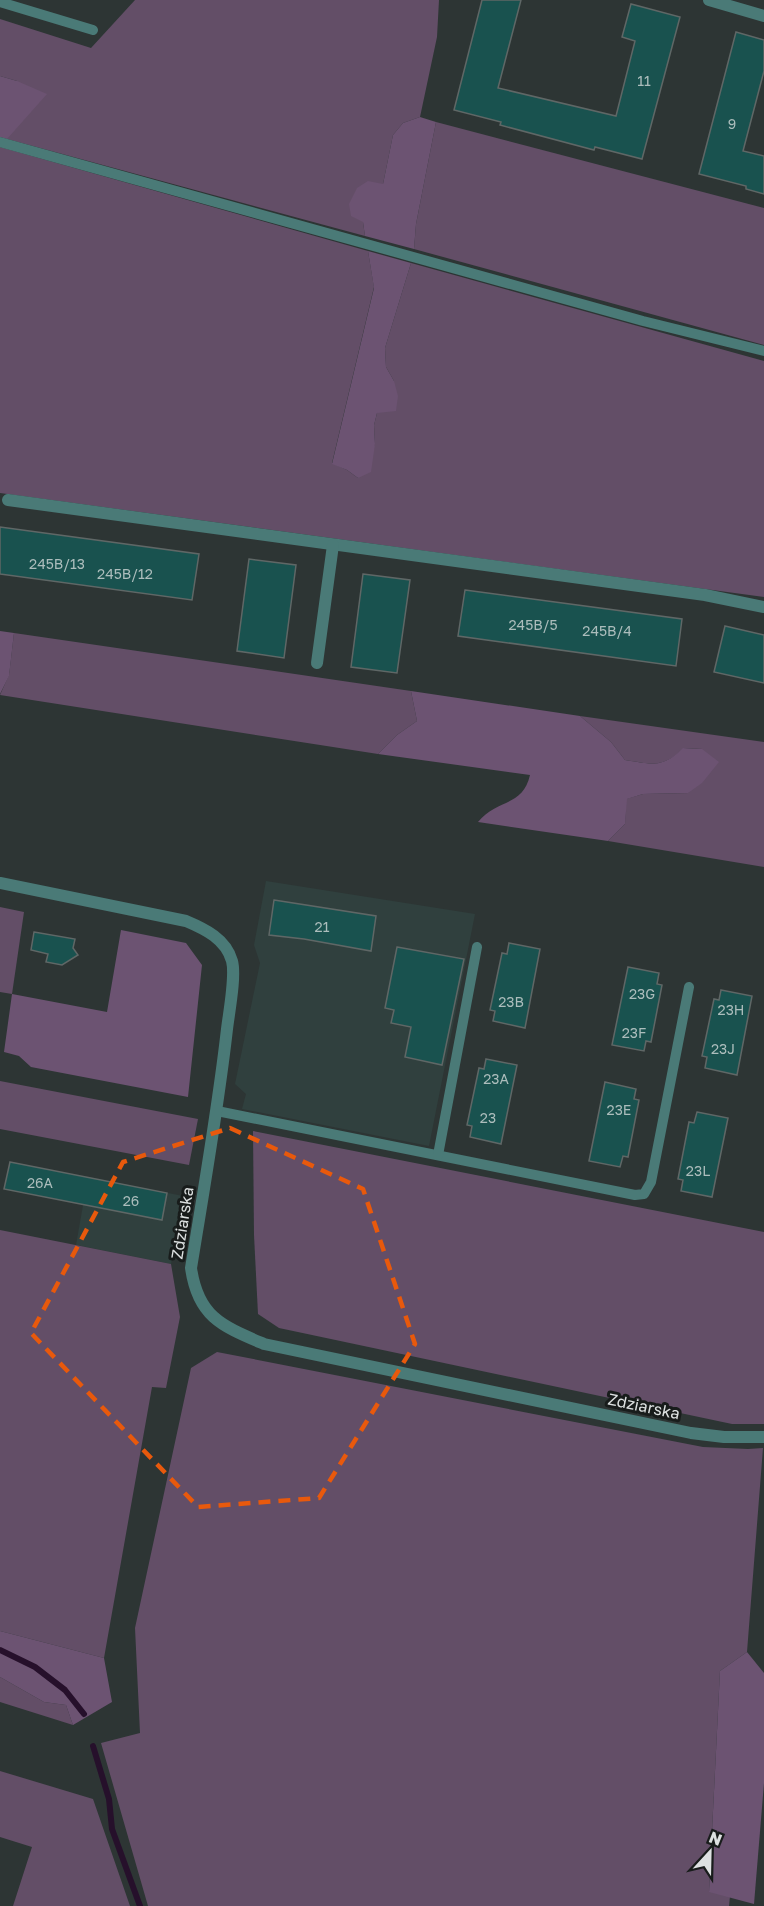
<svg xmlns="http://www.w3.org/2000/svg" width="764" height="1906" viewBox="0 0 764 1906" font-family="'Golos Text',sans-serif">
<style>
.built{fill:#30403e}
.green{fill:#634e67}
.forest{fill:#6c5372}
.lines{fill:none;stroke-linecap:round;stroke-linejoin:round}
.stream{stroke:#26102b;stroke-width:6}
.building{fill:#19524f;stroke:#5f6766;stroke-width:1.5}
.service{stroke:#4a7a77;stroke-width:10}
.minor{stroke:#4a7a77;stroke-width:12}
.marked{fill:none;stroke:#e8590c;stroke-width:4.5;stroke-dasharray:12 8;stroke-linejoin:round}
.labels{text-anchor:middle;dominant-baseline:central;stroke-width:6;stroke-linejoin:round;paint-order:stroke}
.number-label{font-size:14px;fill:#acbdbc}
.street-label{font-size:16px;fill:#dde1e1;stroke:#181c1b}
</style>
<rect width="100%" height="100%" fill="#2d3534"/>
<g class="built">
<polygon points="266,881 475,914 429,1146 242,1109 246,1094 235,1084 260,963 254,945"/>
<polygon points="88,1177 183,1196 171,1264 76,1245"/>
</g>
<g class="green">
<polygon points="135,0 439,0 437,37 420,117 403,123 393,135 383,184 363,222 365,236 7,139 17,81 0,76 0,19 91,48"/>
<polygon points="436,122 764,208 764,345 414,249 416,224"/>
<polygon points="0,147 368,251 374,287 332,463 347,470 358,478 375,444 374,425 377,413 394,381 386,367 385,348 411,263 764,361 764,597 0,493"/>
<polygon points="14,633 411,691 417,721 397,735 378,754 0,695 9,675"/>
<path d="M580 716 764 742V867L608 841 625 824 626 799 643 794 688 793 702 749 684 748C662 769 652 764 625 760L611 742Z"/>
<polygon points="0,907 24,912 12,994 0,992"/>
<polygon points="0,1081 198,1119 189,1165 0,1129"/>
<polygon points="253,1131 764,1232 764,1424 732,1424 279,1328 258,1314 254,1235"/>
<polygon points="0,1230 171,1264 180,1317 166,1388 152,1387 104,1658 0,1631"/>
<polygon points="217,1352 703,1447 748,1449 763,1448 747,1652 720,1671 709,1891 730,1896 729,1906 148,1906 101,1743 140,1733 135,1628 191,1368"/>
<polygon points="0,1677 44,1702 66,1705 73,1725 0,1702"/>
<polygon points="0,1771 93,1799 130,1906 13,1906 32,1847 0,1837"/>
</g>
<g class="forest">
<polygon points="0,76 17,81 47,94 7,139 0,137"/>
<polygon points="420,117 436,122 416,224 414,249 365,236 363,222 351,216 349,204 357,188 368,181 383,184 393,135 403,123"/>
<polygon points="368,251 411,263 385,348 386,367 394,381 398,396 396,411 377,413 374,425 375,444 371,472 358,478 347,470 332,464 374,288"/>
<polygon points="0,631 14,633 9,676 0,694"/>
<path d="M411 691 580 716 611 742 625 760C652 764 662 769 683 748L702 749 719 762 702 783 688 793 643 794 627 799 625 824 608 841 478 822C496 799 523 807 530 775L378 754 397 735 417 721Z"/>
<polygon points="121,930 186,943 202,965 188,1097 31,1067 19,1056 4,1052 12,994 107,1012"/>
<polygon points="0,1631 104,1658 112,1702 73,1725 66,1705 44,1702 0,1677"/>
<polygon points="747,1652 764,1673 764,1783 754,1904 709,1892 720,1671"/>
</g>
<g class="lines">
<g class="stream">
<polyline points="0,1650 35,1667 65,1690 84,1714"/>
<polyline points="93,1746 109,1799 112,1829 140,1906"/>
</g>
</g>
<g class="building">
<polygon points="482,0 521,0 498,88 616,116 635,41 622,37 631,4 680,17 642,159 595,147 594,150 500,125 501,122 454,110"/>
<polygon points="736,32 764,40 764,71 743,151 764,156 764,194 746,189 746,186 699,174"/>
<polygon points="0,527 199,554 192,600 0,574"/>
<polygon points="249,559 296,565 284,658 237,651"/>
<polygon points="363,574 410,580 397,673 351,667"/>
<polygon points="465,590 682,619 676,666 458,636"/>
<polygon points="725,626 764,635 764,683 714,672"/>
<polygon points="274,900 376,916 371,951 304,939 269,935"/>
<polygon points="34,932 75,939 73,948 78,955 62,965 46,962 48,954 31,950"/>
<polygon points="509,943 540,949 525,1028 493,1021 495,1011 490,1010 502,953 507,954"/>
<polygon points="397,947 464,959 442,1065 405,1057 411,1027 391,1023 394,1010 385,1008"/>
<polygon points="628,967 659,973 657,984 662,985 651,1042 646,1041 644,1051 612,1045"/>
<polygon points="721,990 752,996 737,1075 705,1068 707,1057 702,1056 714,999 719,1000"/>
<polygon points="486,1059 517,1065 501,1144 470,1137 472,1126 467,1125 479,1068 484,1069"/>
<polygon points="605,1082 636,1089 634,1099 639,1100 628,1157 623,1156 620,1167 589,1161"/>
<polygon points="697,1112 728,1118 712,1197 681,1191 683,1180 678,1179 689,1122 694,1123"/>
<polygon points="10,1162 167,1193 162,1220 4,1189"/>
</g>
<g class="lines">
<g class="service">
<polyline points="0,2 93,30"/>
<polyline points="0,142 643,321 764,351"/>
<polyline points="217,1111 635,1195 644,1194 651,1182 689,987"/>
<polyline points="438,1155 477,947"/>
</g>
<g class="minor">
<polyline points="709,0 764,16"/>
<polyline points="8,500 705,595 764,607"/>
<polyline points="317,663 333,545"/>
<path d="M0 883 186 921C205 929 226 939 232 961 236 976 229 1012 227 1029 218 1109 204 1188 191 1268 198 1317 222 1326 264 1344L691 1433 724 1437H764"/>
</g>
</g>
<path class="marked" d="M230 1128 363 1189 415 1344 319 1498 198 1507 31 1333 123 1162Z"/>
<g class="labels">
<g class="number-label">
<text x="644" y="80">11</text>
<text x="732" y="123">9</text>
<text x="57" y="563">245B/13</text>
<text x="125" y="573">245B/12</text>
<text x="533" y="624">245B/5</text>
<text x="607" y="630">245B/4</text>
<text x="322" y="926">21</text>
<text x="642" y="993">23G</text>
<text x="511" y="1001">23B</text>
<text x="731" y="1009">23H</text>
<text x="634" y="1032">23F</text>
<text x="723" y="1048">23J</text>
<text x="496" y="1078">23A</text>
<text x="619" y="1109">23E</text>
<text x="488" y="1117">23</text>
<text x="698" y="1170">23L</text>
<text x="40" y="1182">26A</text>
<text x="131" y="1200">26</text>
</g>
<g class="street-label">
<text transform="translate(182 1223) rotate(-81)">Zdziarska</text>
<text transform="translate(644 1406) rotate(12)">Zdziarska</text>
</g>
</g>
<g transform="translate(710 1852) rotate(22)" stroke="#181c1b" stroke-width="4.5" paint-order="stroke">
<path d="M0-4.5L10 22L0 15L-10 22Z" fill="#dde1e1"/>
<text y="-9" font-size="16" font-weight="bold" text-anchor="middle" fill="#dde1e1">N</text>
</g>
</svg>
